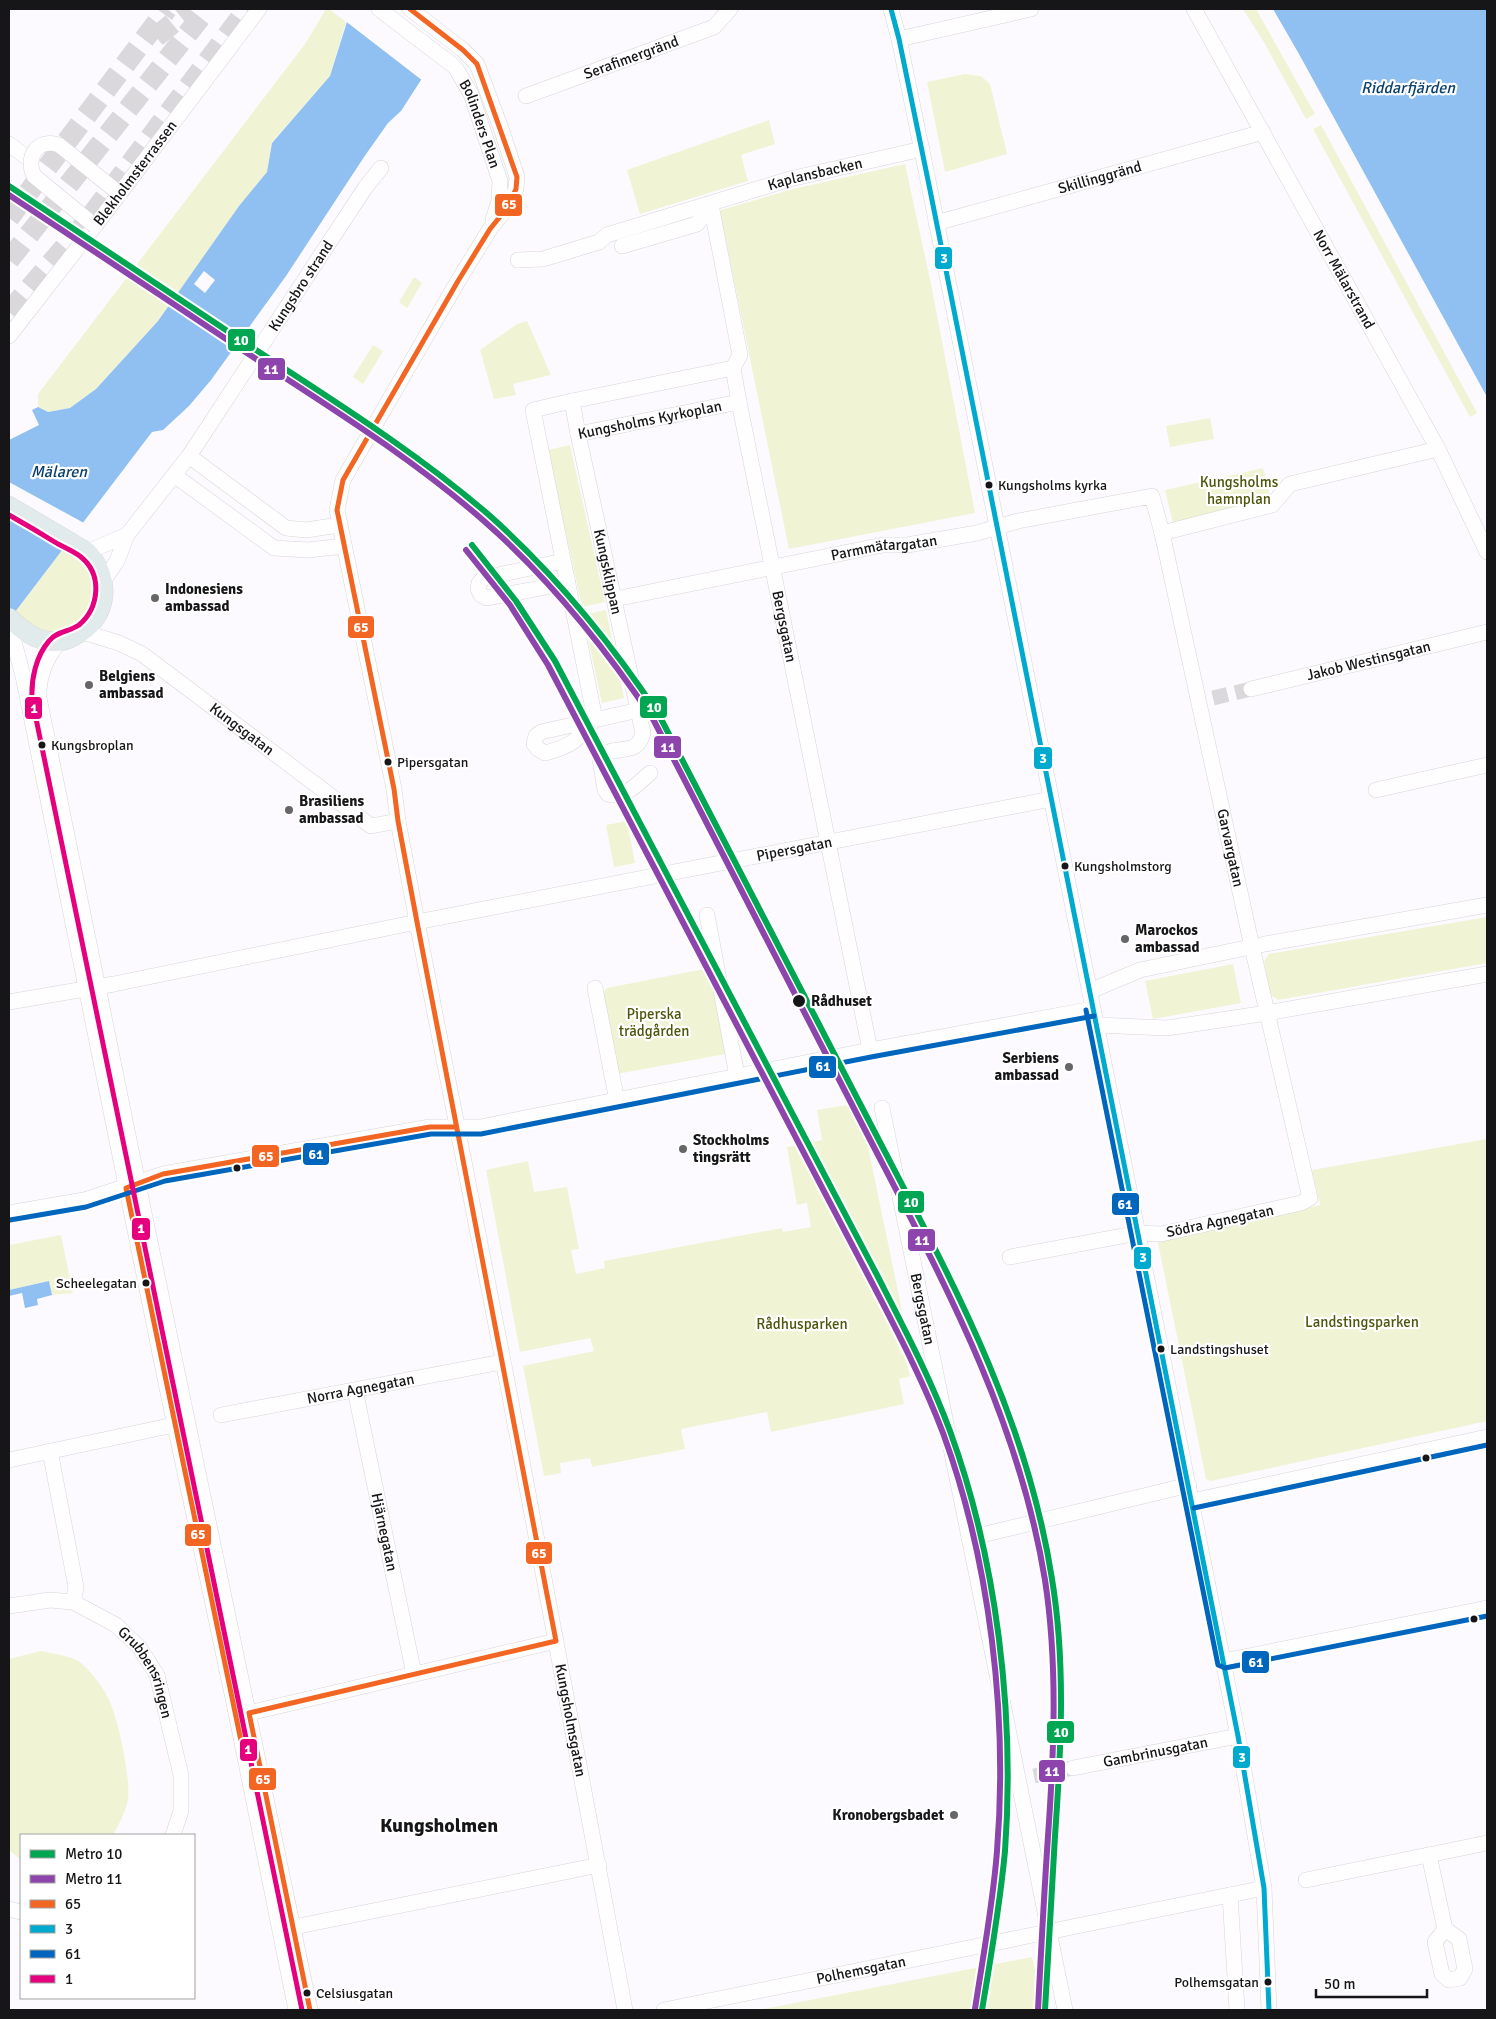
<svg xmlns="http://www.w3.org/2000/svg" width="1496" height="2019" viewBox="0 0 1496 2019" font-family="Signika,sans-serif">
<style>
.green{fill:#f0f4d5}
.water{fill:#8fc0f1}
.pier{fill:#fcfafe}
.lines{fill:none;stroke-linecap:round;stroke-linejoin:round}
.minor-tunnel{stroke:#dad8db;stroke-width:15;stroke-dasharray:15 8;stroke-linecap:butt}
.highway-tunnel{stroke:#dad8db;stroke-width:21;stroke-dasharray:21 11;stroke-linecap:butt}
.minor-casing{stroke:#d7d5d8;stroke-width:16}
.major-casing{stroke:#d9d8da;stroke-width:20}
.minor{stroke:#fffeff;stroke-width:15}
.major{stroke:#e2ebec;stroke-width:19}
.minor-bridge-casing{stroke:#d7d5d8;stroke-width:16;stroke-linecap:butt}
.minor-bridge{stroke:#fffeff;stroke-width:15}
.bus-1-casing{stroke:#fff;stroke-width:9}
.bus-2-casing{stroke:#fff;stroke-width:9}
.bus-3-casing{stroke:#fff;stroke-width:9}
.bus-4-casing{stroke:#fff;stroke-width:9}
.bus-1{stroke:#f26522;stroke-width:5}
.bus-2{stroke:#00a9ce;stroke-width:5}
.bus-3{stroke:#0065bd;stroke-width:5}
.bus-4{stroke:#e5007d;stroke-width:5}
.metro-1-casing{stroke:#fff;stroke-width:10}
.metro-2-casing{stroke:#fff;stroke-width:10}
.metro-1{stroke:#00a651;stroke-width:6}
.metro-2{stroke:#8e44ad;stroke-width:6}
.bus-dot{fill:#161517;stroke:#fff;stroke-width:2}
.poi-dot{fill:#666568;stroke:#fff;stroke-width:2}
.labels{text-anchor:middle;dominant-baseline:central;stroke-width:4.5;stroke-linejoin:round;paint-order:stroke}
.bus-label{font-size:14px;fill:#161517;stroke:#fff;text-anchor:start}
.street-label{font-size:15px;fill:#161517;stroke:#fff}
.park-label{font-size:15px;fill:#4f560c;stroke:#fff}
.poi-label{font-size:15px;font-weight:bold;fill:#161517;stroke:#fff;text-anchor:start}
.stop-label{font-size:15px;font-weight:bold;fill:#161517;stroke:#fff;text-anchor:start}
.water-label{font-size:16px;font-style:italic;fill:#0a406c;stroke:#fff}
.district-label{font-size:20px;font-weight:bold;fill:#161517;stroke:#fff}
.line-badge{stroke:#fff;stroke-width:2}
.badge-label{font-size:14px;text-anchor:middle;font-weight:bold;fill:#fff}
</style>
<rect width="100%" height="100%" fill="#fcfafe"/>
<g class="green">
<polygon points="326,9 329,9 346,22 330,76 272,142 267,172 239,206 158,321 96,389 70,408 48,412 38,407 38,394 305,44"/>
<polygon points="1243,9 1256,9 1315,114 1306,119 1265,44"/>
<polygon points="965,74 981,76 990,84 1007,154 945,172 927,82"/>
<polygon points="769,120 775,144 741,155 748,181 640,214 627,170"/>
<polygon points="1321,125 1477,413 1470,417 1313,129"/>
<polygon points="905,164 931,284 975,513 789,549 720,212 721,210 793,189"/>
<polygon points="414,277 422,283 407,308 399,302"/>
<polygon points="527,321 551,375 513,384 516,395 494,399 480,350 517,324"/>
<polygon points="373,345 383,351 363,384 353,377"/>
<polygon points="1210,418 1214,439 1170,447 1166,426"/>
<polygon points="570,445 605,602 582,607 548,450"/>
<polygon points="1263,468 1271,500 1173,523 1165,490"/>
<path d="M63 548C71 553 83 558 88 566 104 594 86 635 51 633 36 632 26 621 15 612Z"/>
<polygon points="606,610 624,698 602,703 583,615"/>
<polygon points="627,821 635,863 614,867 606,825"/>
<polygon points="1487,917 1487,963 1278,1000 1270,995 1264,961 1269,954"/>
<polygon points="1233,964 1241,1003 1153,1019 1145,981"/>
<polygon points="709,968 726,1054 617,1074 601,996 607,988"/>
<polygon points="859,1103 906,1330 896,1333 901,1354 904,1353 910,1376 899,1379 904,1404 771,1432 767,1412 681,1429 685,1449 592,1467 590,1458 560,1463 561,1473 544,1476 523,1366 594,1351 590,1338 520,1352 486,1170 528,1161 534,1192 567,1187 579,1249 571,1250 576,1274 605,1268 604,1261 782,1228 783,1232 811,1227 807,1203 797,1205 787,1147 822,1140 817,1110"/>
<polygon points="1487,1139 1487,1421 1211,1481 1206,1479 1157,1238 1320,1205 1312,1170"/>
<polygon points="61,1235 73,1293 52,1295 49,1281 9,1290 9,1245"/>
<path d="M41 1651C53 1654 70 1655 81 1663 91 1672 101 1684 107 1696 118 1715 131 1779 128 1800 125 1813 119 1824 113 1835H21V1860L9 1850V1659Z"/>
<polygon points="1032,1957 1044,2010 758,2010"/>
</g>
<g class="water">
<polygon points="351,9 437,9 421,80 401,111 388,123 364,157 286,276 211,380 189,406 163,430 152,432 15,612 9,644 9,440 39,425 32,410 38,407 48,412 70,408 96,389 158,321 239,206 267,172 272,143 330,76"/>
<polygon points="1273,9 1487,9 1487,397 1299,54"/>
<polygon points="49,1281 52,1295 37,1299 38,1305 25,1308 22,1293 9,1296 9,1290"/>
</g>
<g class="pier">
<polygon points="348,9 439,9 423,81 344,20"/>
<polygon points="204,271 215,280 205,293 194,284"/>
<polygon points="9,482 84,523 66,549 9,518"/>
</g>
<g class="lines">
<g class="minor-tunnel">
<polyline points="1213,698 1251,689"/>
<polyline points="1034,1776 1073,1768"/>
</g>
<g class="highway-tunnel">
<polyline points="156,37 190,9"/>
<polyline points="9,218 167,9"/>
<polyline points="9,260 207,9"/>
<polyline points="9,312 88,220 247,9"/>
</g>
<g class="minor-casing">
<g id="minor">
<path id="s1" d="M379 9 455 67 471 94 500 181 499 201 493 220"/>
<path id="s2" d="M410 9 463 50 477 64 502 131 517 177 516 189 507 208 490 229 458 281 343 480 337 510 394 789 398 821 417 922 507 1381 625 2010"/>
<polyline points="891,9 899,39 930,190 1238,1736 1264,1888 1269,2010"/>
<path id="s3" d="M1194 9 1438 449 1487 552"/>
<polyline points="899,39 1031,9"/>
<path id="s4" d="M526 96 714 27 730 9"/>
<polyline points="9,144 30,160"/>
<path id="s5" d="M711 205 740 355 733 368 739 402 870 1050"/>
<path id="s6" d="M936 223 1263 132"/>
<polyline points="622,246 697,224 711,205"/>
<path id="s7" d="M518 260 543 259 599 242 607 235 790 179 922 149"/>
<path id="s8" d="M9 336 108 209 259 9"/>
<path id="s9" d="M733 368 572 401 578 434 739 402"/>
<polyline points="572,401 533,410 595,719"/>
<path id="s10" d="M578 434 643 733C637 759 612 742 600 759L605 790 608 794C624 800 639 782 650 773"/>
<polyline points="189,456 286,528 306,530 339,525"/>
<polyline points="174,475 274,548 308,550 344,546"/>
<polyline points="1162,533 1272,505 1290,484 1438,449"/>
<path id="s11" d="M127 535 189 456 365 188 381 168"/>
<polyline points="87,552 127,535 117,561 104,580"/>
<polyline points="563,561 484,578 479,583 478,589 481,595 487,598 568,583"/>
<path id="s12" d="M615 599 883 545H907L977 533 1018 521 1152 496 1162 533 1252 947 1310 1198 1301 1203 1161 1234 1138 1233 1010 1257"/>
<polyline points="9,630 13,638 23,676 167,1388 234,1703 296,2010"/>
<path id="s13" d="M83 632 119 643 142 654 371 826 398 821"/>
<path d="M59 642C46 659 38 676 39 698L138 1184 310 2010"/>
<path id="s14" d="M1251 689 1487 632"/>
<path d="M595 719C577 740 573 746 545 753L538 749 534 744 536 736 541 732 639 710"/>
<polyline points="1376,790 1487,765"/>
<polyline points="707,915 737,1076"/>
<polyline points="595,988 617,1101"/>
<polyline points="1090,991 1140,970 1265,944 1487,905"/>
<path id="s15" d="M9 1002 114 984 417 922 1051 799"/>
<polyline points="1096,1025 1167,1028 1267,1013 1487,974"/>
<path id="s16" d="M882 1108 1065 2010"/>
<polyline points="9,1213 84,1200 163,1174 180,1171 430,1127 480,1127 870,1050 1093,1009"/>
<path id="s17" d="M355 1390 414 1674"/>
<path id="s18" d="M221 1415 502 1362"/>
<polyline points="50,1451 76,1587 73,1602"/>
<polyline points="9,1460 183,1423"/>
<polyline points="1192,1501 1487,1437"/>
<polyline points="969,1538 1189,1485"/>
<path id="s19" d="M9 1606 50 1600 73 1602 116 1625 139 1647 157 1675 181 1775V1811L173 1835"/>
<polyline points="1224,1661 1487,1608"/>
<polyline points="249,1713 556,1641"/>
<path id="s20" d="M1073 1768 1238 1736"/>
<polyline points="1429,1855 1445,1929 1459,1939 1465,1969 1460,1978 1449,1980 1442,1974 1435,1942 1445,1929"/>
<polyline points="1306,1880 1487,1843"/>
<polyline points="1230,1895 1237,2010"/>
<polyline points="9,1909 21,1912"/>
<polyline points="284,1929 599,1865"/>
<path id="s21" d="M664 2010 1264 1888"/>
</g>
</g>
<g class="major-casing">
<path id="major" d="M9 506 87 552C112 579 109 618 74 636 67 640 57 643 48 641 33 639 20 628 9 618"/>
</g>
<use href="#minor" class="minor"/>
<use href="#major" class="major"/>
<g class="minor-bridge-casing">
<path id="minor-bridge" d="M95 226 34 176C25 156 38 138 59 145L120 194"/>
</g>
<use href="#minor-bridge" class="minor-bridge"/>
<g class="bus-1-casing">
<g id="bus-1">
<polyline points="245,1760 126,1188 163,1174 430,1127 456,1127"/>
<polyline points="310,2010 249,1713 556,1641 417,922 398,821 394,789 337,510 343,480 458,281 490,229 507,208 516,189 517,177 477,64 463,50 410,9"/>
</g>
</g>
<g class="bus-2-casing">
<polyline id="bus-2" points="891,9 899,39 930,190 1238,1736 1264,1888 1269,2010"/>
</g>
<g class="bus-3-casing">
<g id="bus-3">
<polyline points="1086,1010 1218,1665 1225,1668 1487,1616"/>
<polyline points="10,1220 86,1207 165,1181 431,1134 481,1134 871,1057 1094,1016"/>
<polyline points="1194,1508 1487,1445"/>
</g>
</g>
<g class="bus-4-casing">
<path id="bus-4" d="M9 515C25 524 42 534 58 544 66 548 75 552 81 557 103 575 99 608 79 625 69 632 57 631 49 641 36 656 31 679 32 699L302 2010"/>
</g>
<use href="#bus-1" class="bus-1"/>
<use href="#bus-2" class="bus-2"/>
<use href="#bus-3" class="bus-3"/>
<use href="#bus-4" class="bus-4"/>
<g class="metro-1-casing">
<g id="metro-1">
<path d="M9 186C91 240 172 294 253 348 334 401 416 452 489 515 555 574 610 641 659 715 729 851 800 987 870 1123 947 1272 1026 1411 1052 1579 1066 1664 1061 1751 1055 1836 1052 1894 1048 1952 1045 2010"/>
<path d="M472 545 516 601 555 661 877 1275C903 1326 930 1377 950 1431 997 1560 1015 1714 1005 1851 1000 1905 991 1957 982 2010"/>
</g>
</g>
<g class="metro-2-casing">
<g id="metro-2">
<path d="M9 195C88 247 168 300 247 353 328 406 411 457 484 521 550 579 604 646 653 719 723 854 793 990 863 1126 939 1273 1018 1414 1045 1580 1058 1665 1054 1752 1048 1836 1044 1894 1041 1952 1038 2010"/>
<path d="M466 550 510 605 548 665 870 1279C896 1329 923 1380 943 1433 990 1561 1008 1715 997 1851 993 1904 983 1956 975 2009"/>
</g>
</g>
<use href="#metro-1" class="metro-1"/>
<use href="#metro-2" class="metro-2"/>
</g>
<g class="bus-dot">
<circle cx="989" cy="485" r="4.5"/>
<circle cx="42" cy="745" r="4.5"/>
<circle cx="388" cy="762" r="4.5"/>
<circle cx="1065" cy="866" r="4.5"/>
<circle cx="799" cy="1001" r="7"/>
<circle cx="237" cy="1168" r="4.5"/>
<circle cx="146" cy="1283" r="4.5"/>
<circle cx="1161" cy="1349" r="4.5"/>
<circle cx="1426" cy="1458" r="4.5"/>
<circle cx="1474" cy="1619" r="4.5"/>
<circle cx="1268" cy="1982" r="4.5"/>
<circle cx="307" cy="1993" r="4.5"/>
</g>
<g class="poi-dot">
<circle cx="155" cy="598" r="5"/>
<circle cx="89" cy="685" r="5"/>
<circle cx="289" cy="810" r="5"/>
<circle cx="1125" cy="939" r="5"/>
<circle cx="1069" cy="1067" r="5"/>
<circle cx="683" cy="1149" r="5"/>
<circle cx="954" cy="1815" r="5"/>
</g>
<g class="labels">
<g class="bus-label">
<text x="998" y="485">Kungsholms kyrka</text>
<text x="51" y="745">Kungsbroplan</text>
<text x="397" y="762">Pipersgatan</text>
<text x="1074" y="866">Kungsholmstorg</text>
<text x="137" y="1283" text-anchor="end">Scheelegatan</text>
<text x="1170" y="1349">Landstingshuset</text>
<text x="1259" y="1982" text-anchor="end">Polhemsgatan</text>
<text x="316" y="1993">Celsiusgatan</text>
</g>
<g class="street-label">
<text stroke="none"><textPath href="#s4" startOffset="112">Serafimergränd</textPath></text>
<text stroke="none"><textPath href="#s1" startOffset="158">Bolinders Plan</textPath></text>
<text stroke="none"><textPath href="#s8" startOffset="206">Blekholmsterrassen</textPath></text>
<text stroke="none"><textPath href="#s7" startOffset="311">Kaplansbacken</textPath></text>
<text stroke="none"><textPath href="#s6" startOffset="170">Skillinggränd</textPath></text>
<text stroke="none"><textPath href="#s3" startOffset="309">Norr Mälarstrand</textPath></text>
<text stroke="none"><textPath href="#s11" startOffset="304">Kungsbro strand</textPath></text>
<text stroke="none"><textPath href="#s9" startOffset="271">Kungsholms Kyrkoplan</textPath></text>
<text stroke="none"><textPath href="#s12" startOffset="274">Parmmätargatan</textPath></text>
<text stroke="none"><textPath href="#s10" startOffset="141">Kungsklippan</textPath></text>
<text stroke="none"><textPath href="#s5" startOffset="431">Bergsgatan</textPath></text>
<text stroke="none"><textPath href="#s14" startOffset="121">Jakob Westinsgatan</textPath></text>
<text stroke="none"><textPath href="#s13" startOffset="188">Kungsgatan</textPath></text>
<text stroke="none"><textPath href="#s12" startOffset="908">Garvargatan</textPath></text>
<text stroke="none"><textPath href="#s15" startOffset="800">Pipersgatan</textPath></text>
<text transform="translate(1220 1221) rotate(-12)">Södra Agnegatan</text>
<text stroke="none"><textPath href="#s16" startOffset="205">Bergsgatan</textPath></text>
<text stroke="none"><textPath href="#s18" startOffset="142">Norra Agnegatan</textPath></text>
<text stroke="none"><textPath href="#s17" startOffset="145">Hjärnegatan</textPath></text>
<text stroke="none"><textPath href="#s19" startOffset="171">Grubbensringen</textPath></text>
<text stroke="none"><textPath href="#s2" startOffset="1821">Kungsholmsgatan</textPath></text>
<text stroke="none"><textPath href="#s20" startOffset="84">Gambrinusgatan</textPath></text>
<text stroke="none"><textPath href="#s21" startOffset="201">Polhemsgatan</textPath></text>
</g>
<g class="park-label">
<text x="1239" y="482">Kungsholms<tspan x="1239" dy="17">hamnplan</tspan></text>
<text x="654" y="1014">Piperska<tspan x="654" dy="17">trädgården</tspan></text>
<text x="1362" y="1322">Landstingsparken</text>
<text x="802" y="1324">Rådhusparken</text>
</g>
<g class="poi-label">
<text x="165" y="589">Indonesiens<tspan x="165" dy="17">ambassad</tspan></text>
<text x="99" y="676">Belgiens<tspan x="99" dy="17">ambassad</tspan></text>
<text x="299" y="801">Brasiliens<tspan x="299" dy="17">ambassad</tspan></text>
<text x="1135" y="930">Marockos<tspan x="1135" dy="17">ambassad</tspan></text>
<text x="1059" y="1058" text-anchor="end">Serbiens<tspan x="1059" dy="17">ambassad</tspan></text>
<text x="693" y="1140">Stockholms<tspan x="693" dy="17">tingsrätt</tspan></text>
<text x="944" y="1815" text-anchor="end">Kronobergsbadet</text>
</g>
<g class="stop-label">
<text x="811" y="1001">Rådhuset</text>
</g>
<g class="water-label">
<text x="1408" y="88">Riddarfjärden</text>
<text x="59" y="472">Mälaren</text>
</g>
<g class="district-label">
<text x="439" y="1825">Kungsholmen</text>
</g>
</g>
<g class="line-badge">
<rect x="494" y="193" width="29" height="24" rx="5" fill="#f26522"/>
<rect x="934" y="246" width="19" height="24" rx="5" fill="#00a9ce"/>
<rect x="227" y="328" width="29" height="24" rx="5" fill="#00a651"/>
<rect x="257" y="357" width="29" height="24" rx="5" fill="#8e44ad"/>
<rect x="347" y="615" width="28" height="24" rx="5" fill="#f26522"/>
<rect x="639" y="695" width="29" height="24" rx="5" fill="#00a651"/>
<rect x="24" y="696" width="19" height="24" rx="5" fill="#e5007d"/>
<rect x="653" y="735" width="29" height="24" rx="5" fill="#8e44ad"/>
<rect x="1033" y="746" width="20" height="24" rx="5" fill="#00a9ce"/>
<rect x="808" y="1055" width="29" height="24" rx="5" fill="#0065bd"/>
<rect x="302" y="1142" width="28" height="24" rx="5" fill="#0065bd"/>
<rect x="251" y="1144" width="29" height="24" rx="5" fill="#f26522"/>
<rect x="897" y="1190" width="28" height="24" rx="5" fill="#00a651"/>
<rect x="1111" y="1192" width="29" height="24" rx="5" fill="#0065bd"/>
<rect x="131" y="1217" width="20" height="24" rx="5" fill="#e5007d"/>
<rect x="907" y="1228" width="29" height="24" rx="5" fill="#8e44ad"/>
<rect x="1133" y="1246" width="19" height="24" rx="5" fill="#00a9ce"/>
<rect x="184" y="1523" width="28" height="24" rx="5" fill="#f26522"/>
<rect x="525" y="1541" width="28" height="24" rx="5" fill="#f26522"/>
<rect x="1241" y="1650" width="29" height="24" rx="5" fill="#0065bd"/>
<rect x="1046" y="1720" width="29" height="24" rx="5" fill="#00a651"/>
<rect x="239" y="1738" width="19" height="24" rx="5" fill="#e5007d"/>
<rect x="1232" y="1745" width="19" height="24" rx="5" fill="#00a9ce"/>
<rect x="1038" y="1759" width="28" height="24" rx="5" fill="#8e44ad"/>
<rect x="248" y="1767" width="29" height="24" rx="5" fill="#f26522"/>
</g>
<g class="badge-label">
<text x="509" y="209">65</text>
<text x="944" y="263">3</text>
<text x="241" y="345">10</text>
<text x="271" y="374">11</text>
<text x="361" y="632">65</text>
<text x="654" y="712">10</text>
<text x="34" y="713">1</text>
<text x="668" y="752">11</text>
<text x="1043" y="763">3</text>
<text x="823" y="1071">61</text>
<text x="316" y="1159">61</text>
<text x="266" y="1161">65</text>
<text x="911" y="1207">10</text>
<text x="1125" y="1209">61</text>
<text x="141" y="1233">1</text>
<text x="922" y="1245">11</text>
<text x="1143" y="1262">3</text>
<text x="198" y="1539">65</text>
<text x="539" y="1558">65</text>
<text x="1256" y="1667">61</text>
<text x="1061" y="1737">10</text>
<text x="248" y="1754">1</text>
<text x="1242" y="1762">3</text>
<text x="1052" y="1776">11</text>
<text x="263" y="1784">65</text>
</g>
<rect width="1496" height="2019" fill="none" stroke="#161517" stroke-width="20"/>
<rect x="20" y="1834" width="175" height="165" fill="#ffffff" stroke="#a2a1a2"/>
<rect x="30" y="1850" width="25" height="8" fill="#00a651" stroke="#a2a1a2"/>
<text x="65" y="1859" font-size="15" fill="#161517">Metro 10</text>
<rect x="30" y="1875" width="25" height="8" fill="#8e44ad" stroke="#a2a1a2"/>
<text x="65" y="1884" font-size="15" fill="#161517">Metro 11</text>
<rect x="30" y="1900" width="25" height="8" fill="#f26522" stroke="#a2a1a2"/>
<text x="65" y="1909" font-size="15" fill="#161517">65</text>
<rect x="30" y="1925" width="25" height="8" fill="#00a9ce" stroke="#a2a1a2"/>
<text x="65" y="1934" font-size="15" fill="#161517">3</text>
<rect x="30" y="1950" width="25" height="8" fill="#0065bd" stroke="#a2a1a2"/>
<text x="65" y="1959" font-size="15" fill="#161517">61</text>
<rect x="30" y="1975" width="25" height="8" fill="#e5007d" stroke="#a2a1a2"/>
<text x="65" y="1984" font-size="15" fill="#161517">1</text>
<path d="M1316 1989v8h111v-8" fill="none" stroke="#161517" stroke-width="2.5"/>
<text x="1324" y="1989" font-size="15" fill="#161517" stroke="#ffffff" stroke-width="4" paint-order="stroke">50 m</text>
</svg>
